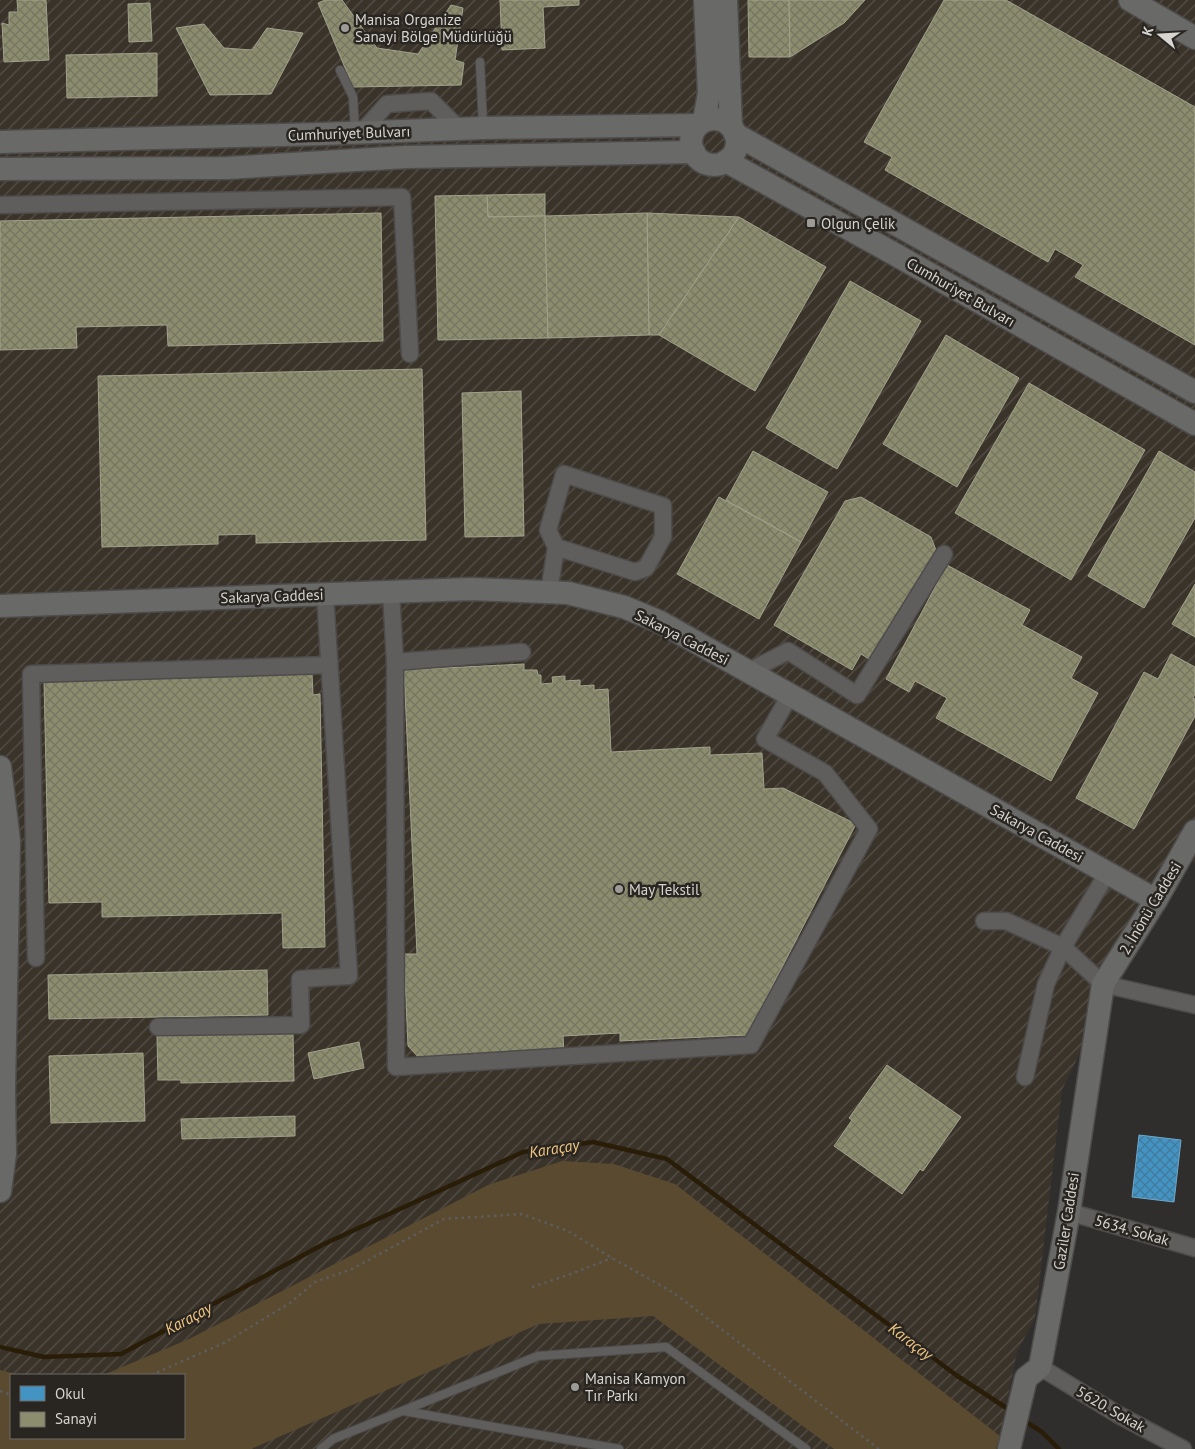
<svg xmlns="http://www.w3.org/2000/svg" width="1195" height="1449" viewBox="0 0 1195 1449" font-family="'PT Sans',sans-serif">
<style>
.industrial{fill:url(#industrial-furrows);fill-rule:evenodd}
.green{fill:#5a4a30}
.schools{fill:url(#schools-cross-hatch);stroke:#6fa7c7}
.industry{fill:url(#industry-cross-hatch);stroke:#a2a28c}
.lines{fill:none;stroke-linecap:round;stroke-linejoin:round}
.stream{stroke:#291d08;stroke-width:4.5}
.lane-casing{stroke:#4d4c4b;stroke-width:10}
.street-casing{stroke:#4d4c4b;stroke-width:19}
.secondary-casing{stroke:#4d4c4b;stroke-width:25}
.path{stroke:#5d5d5c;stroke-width:2.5;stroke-dasharray:2.5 4;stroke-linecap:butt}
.lane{stroke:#5f5e5d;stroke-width:8}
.street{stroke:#5f5e5d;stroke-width:16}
.secondary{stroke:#696968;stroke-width:22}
.poi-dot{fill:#9d9b97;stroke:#292521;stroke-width:2}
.labels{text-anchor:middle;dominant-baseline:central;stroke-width:5;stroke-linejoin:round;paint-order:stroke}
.poi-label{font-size:15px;fill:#d7d5d1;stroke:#292521;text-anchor:start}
.street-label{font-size:15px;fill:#d7d5d1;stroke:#292521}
.water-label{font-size:16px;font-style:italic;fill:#f0c681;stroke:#292521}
</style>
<defs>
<pattern id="industrial-furrows" width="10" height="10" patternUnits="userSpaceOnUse" patternTransform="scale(1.25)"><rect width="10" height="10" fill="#3a332a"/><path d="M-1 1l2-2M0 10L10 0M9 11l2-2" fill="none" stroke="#565048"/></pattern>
<pattern id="schools-cross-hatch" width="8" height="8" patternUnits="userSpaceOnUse" patternTransform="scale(1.25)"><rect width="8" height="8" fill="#4393c3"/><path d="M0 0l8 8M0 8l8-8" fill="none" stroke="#427a9b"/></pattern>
<pattern id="industry-cross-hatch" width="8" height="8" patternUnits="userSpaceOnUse" patternTransform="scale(1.25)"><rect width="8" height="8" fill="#8c8c6e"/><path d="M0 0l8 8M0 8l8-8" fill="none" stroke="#757560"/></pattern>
</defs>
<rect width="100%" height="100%" fill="#302e2c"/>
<path class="industrial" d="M0 0H1195V863L1176 853 1062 1090 1035 1318 1017 1352 1000 1436 1018 1449H0ZM11 1375H184V1438H11Z"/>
<polygon class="green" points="562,1161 614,1164 675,1184 1000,1436 996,1449 834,1449 653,1316 539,1324 251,1449 0,1449 0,1370 20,1375 11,1375 11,1438 184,1438 184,1375 103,1375 189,1339 488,1185"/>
<polygon class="schools" points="1139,1135 1181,1140 1174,1202 1132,1197"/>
<g class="industry">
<polygon points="17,0 46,0 49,60 4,62 2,23 9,25 9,12 18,12"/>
<polygon points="325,0 342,0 377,48 418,54 451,5 463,8 455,60 464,63 461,85 353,87 318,3"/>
<polygon points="500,0 579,0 579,5 543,7 545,48 502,50"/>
<polygon points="748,0 789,0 790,57 749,57"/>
<polygon points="789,0 865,0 844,23 790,57"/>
<polygon points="944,0 1006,0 1195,107 1195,345 1075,277 1083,265 1055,249 1048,262 885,170 892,157 864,142"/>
<polygon points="150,3 152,41 129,42 128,4"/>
<polygon points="204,24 224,48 252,50 267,28 303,33 271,94 210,95 176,28"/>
<polygon points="157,53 157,96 67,98 66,55"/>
<polygon points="545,194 545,216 488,217 487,195"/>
<polygon points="487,195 488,217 545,216 548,338 438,340 435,196"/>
<polygon points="381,213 383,341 168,346 167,325 76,327 77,348 0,350 0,221"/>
<polygon points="647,213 739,217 659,335 649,335"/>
<polygon points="647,213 649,335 548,338 545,216"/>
<polygon points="739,217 826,267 755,391 659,335"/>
<polygon points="850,281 921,321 837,469 766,428"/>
<polygon points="946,335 1019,378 957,487 883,444"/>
<polygon points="422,369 426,540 256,543 256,534 218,535 218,544 102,547 98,376"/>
<polygon points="1029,383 1145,450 1071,580 955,513"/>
<polygon points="521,391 524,536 465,537 462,393"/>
<polygon points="753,451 828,492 801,542 726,500"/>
<polygon points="1159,451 1195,472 1195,518 1144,608 1088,576"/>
<polygon points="719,497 801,542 759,619 677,574"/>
<polygon points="861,497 931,537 937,553 874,662 861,654 852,670 774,625 845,501"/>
<polygon points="947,565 1030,610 1022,625 1082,657 1071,678 1098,693 1051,781 936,718 947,698 915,681 909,692 886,679"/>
<polygon points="1195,584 1195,637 1172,624"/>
<polygon points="1171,654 1195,667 1195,694 1193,698 1195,699 1195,716 1134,829 1076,798 1144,672 1158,679"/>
<polygon points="524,664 524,670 537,670 538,675 541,675 541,684 553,683 552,677 565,676 565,681 580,680 580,686 594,685 594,690 608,689 611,752 710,747 710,755 762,753 764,789 783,788 856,824 747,1035 620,1041 620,1033 563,1036 564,1053 421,1060 408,1046 404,954 417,954 404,670"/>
<polygon points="312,674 313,695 320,694 325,947 283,948 282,913 102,917 102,902 49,903 44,680"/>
<polygon points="267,970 268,1015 49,1019 48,975"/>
<polygon points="293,1033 294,1081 181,1083 181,1080 158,1080 157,1036"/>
<polygon points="359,1042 364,1068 314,1079 308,1053"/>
<polygon points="143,1053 145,1121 51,1123 49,1056"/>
<polygon points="887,1065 961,1117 923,1171 920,1169 902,1194 834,1146 852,1120 849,1118"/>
<polygon points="295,1116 295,1136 182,1139 181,1119"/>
</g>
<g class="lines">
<g class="stream">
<polyline points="0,1347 44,1357 121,1354 322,1245 523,1152 593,1142 667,1159 956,1375 1011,1411"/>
<polyline points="1023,1420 1042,1432 1059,1449"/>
</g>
<g class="lane-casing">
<g id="lane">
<polyline points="480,62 483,126"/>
<polyline points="340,70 353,97 355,131"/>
<polyline points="404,1411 619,1449"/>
<polyline points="321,1449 333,1439 538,1356 666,1347 806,1449"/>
</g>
</g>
<g class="street-casing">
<g id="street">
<polyline points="361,133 387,104 431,101 459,129"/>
<polyline points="0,205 402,197 410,354"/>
<polyline points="391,592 395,662 396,1067 751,1045 869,829 825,773 765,739 790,695"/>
<polyline points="549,592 556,547 548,530 564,474 663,506 663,537 646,568 635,572 556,547"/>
<polyline points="395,662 522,652"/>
<polyline points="748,672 788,651 857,695 944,554"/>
<polyline points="984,921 1006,921 1063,947 1103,984 1195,1005"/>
<polyline points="36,958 31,674 329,665"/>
<polyline points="158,1027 301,1025 300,979 349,976 325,594"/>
<polyline points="1025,1077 1046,984 1063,947 1108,872"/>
<polyline points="1069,1212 1195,1248"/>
<polyline points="1040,1367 1117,1414 1183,1449"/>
</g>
</g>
<g class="secondary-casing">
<g id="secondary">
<polyline points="726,0 731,127"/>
<polyline points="1130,0 1195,38"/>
<circle cx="714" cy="142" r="23"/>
<polyline points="704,121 709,93 705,0"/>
<polyline points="735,134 1195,392"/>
<polyline points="0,142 320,134 483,128 698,125"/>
<polyline points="726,161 898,256 1195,424"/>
<polyline points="0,169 227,168 406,157 694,152"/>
<polyline points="0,606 471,589 568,593 624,607 660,622 1156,900"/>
<polyline points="0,767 9,841 4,1089 5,1154 0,1191"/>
<polyline points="1009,1449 1026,1378 1040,1367 1069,1212 1103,984 1156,900 1195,831"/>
</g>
</g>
<g class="path">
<polyline points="532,1287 568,1275 612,1258"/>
<polyline points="151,1375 224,1343 290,1303 315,1282 352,1269 444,1219 522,1214 568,1231 612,1258 674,1293 879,1449"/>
<polyline points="0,1391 11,1395"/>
</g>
<use href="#lane" class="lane"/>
<use href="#street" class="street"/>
<use href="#secondary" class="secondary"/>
</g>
<g class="poi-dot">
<circle cx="345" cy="28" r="5"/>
<rect x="806" y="218" width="10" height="10" rx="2.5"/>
<circle cx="619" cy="889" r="5"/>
<circle cx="575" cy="1387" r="5"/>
</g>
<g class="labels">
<g class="poi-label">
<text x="355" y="19">Manisa Organize<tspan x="355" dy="17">Sanayi Bölge Müdürlüğü</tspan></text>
<text x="821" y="223">Olgun Çelik</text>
<text x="629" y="889">May Tekstil</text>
<text x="585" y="1378">Manisa Kamyon<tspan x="585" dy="17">Tır Parkı</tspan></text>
</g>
<g class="street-label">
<text transform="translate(349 133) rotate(-2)">Cumhuriyet Bulvarı</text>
<text transform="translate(961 292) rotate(30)">Cumhuriyet Bulvarı</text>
<text transform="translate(272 596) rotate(-2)">Sakarya Caddesi</text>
<text transform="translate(682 637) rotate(27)">Sakarya Caddesi</text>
<text transform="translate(1037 833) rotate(29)">Sakarya Caddesi</text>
<text transform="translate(1150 908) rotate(-59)">2. İnönü Caddesi</text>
<text transform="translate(1066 1221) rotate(-81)">Gaziler Caddesi</text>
<text transform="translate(1132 1230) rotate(16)">5634. Sokak</text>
<text transform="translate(1111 1409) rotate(30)">5620. Sokak</text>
</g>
<g class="water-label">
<text transform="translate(554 1148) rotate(-9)">Karaçay</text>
<text transform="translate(188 1318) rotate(-28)">Karaçay</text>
<text transform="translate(911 1341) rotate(37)">Karaçay</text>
</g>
</g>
<rect x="10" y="1374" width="175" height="65" fill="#292521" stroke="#6f6b67"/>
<rect x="20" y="1386" width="25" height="15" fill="#4393c3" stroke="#6f6b67"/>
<text x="55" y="1399" font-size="15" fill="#d7d5d1">Okul</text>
<rect x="20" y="1412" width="25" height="15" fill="#8c8c6e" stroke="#6f6b67"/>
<text x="55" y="1424" font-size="15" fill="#d7d5d1">Sanayi</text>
<g transform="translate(1160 35) rotate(288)" stroke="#292521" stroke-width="4" paint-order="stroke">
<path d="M0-4L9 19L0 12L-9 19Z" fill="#d7d5d1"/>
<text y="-8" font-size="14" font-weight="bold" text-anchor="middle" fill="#d7d5d1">K</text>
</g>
</svg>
